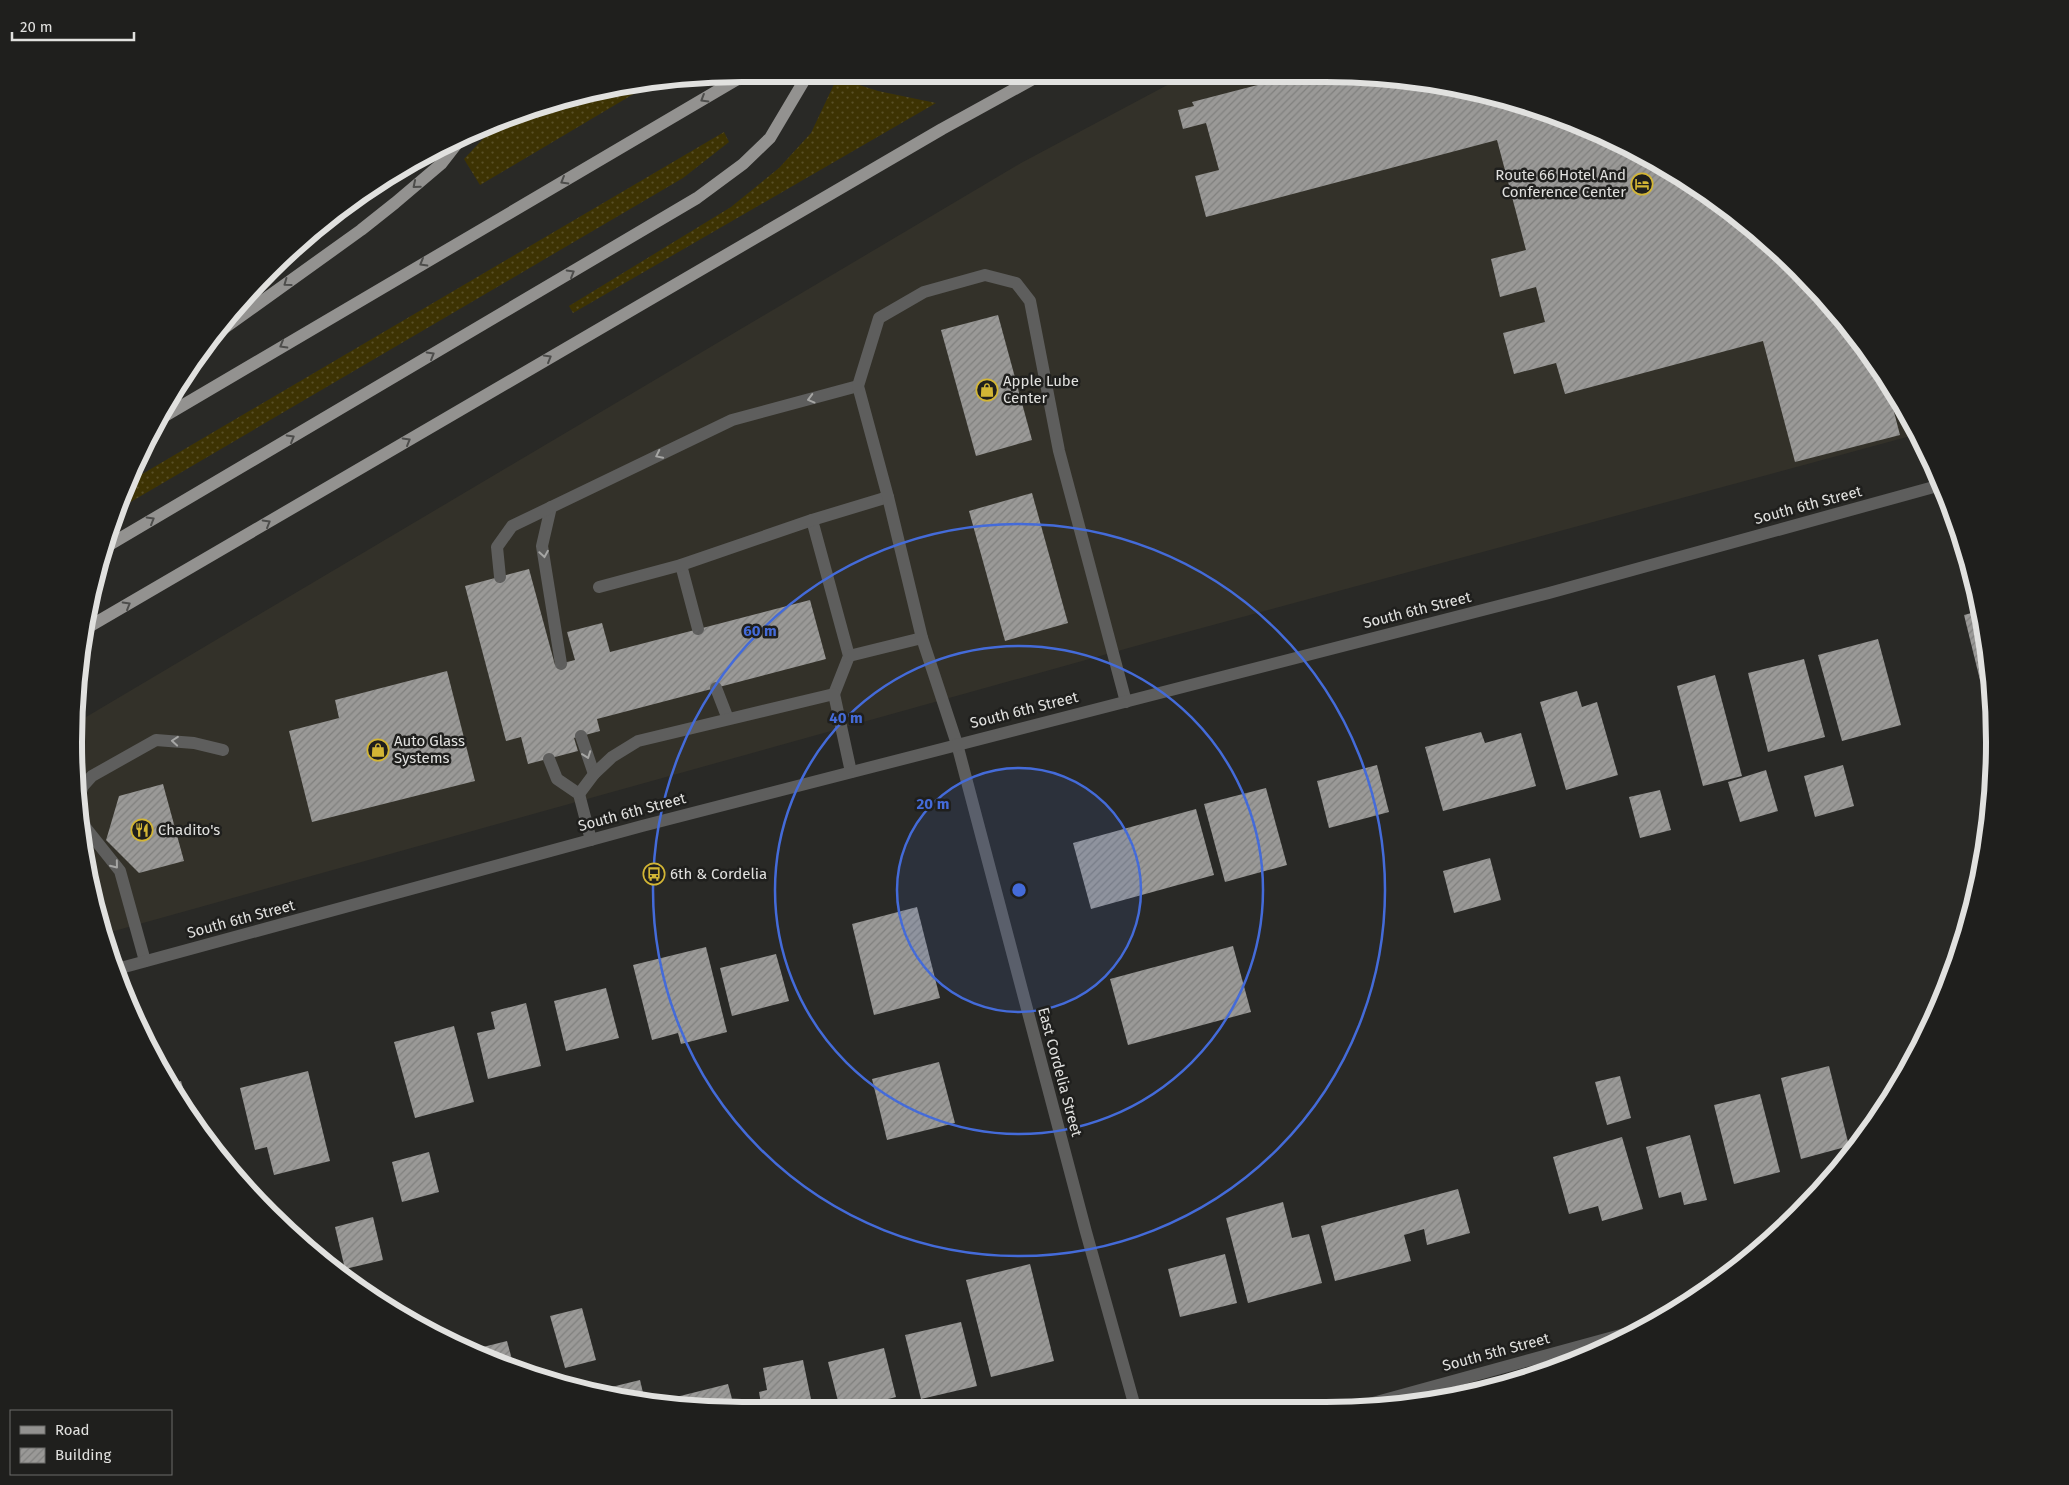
<svg xmlns="http://www.w3.org/2000/svg" width="2069" height="1485" viewBox="0 0 2069 1485" font-family="'Fira Sans',sans-serif">
<style>
.built{fill:#333129}
.grass{fill:url(#grass-dots)}
.building{fill:url(#building-hatch)}
.lines{fill:none;stroke-linecap:round;stroke-linejoin:round}
.lane{stroke:#5e5e5d;stroke-width:12}
.street{stroke:#5e5e5d;stroke-width:12}
.primary{stroke:#939290;stroke-width:12}
.oneway{stroke:#4d4d4b}
.oneway2{stroke:#a6a6a4}
.ring{fill:none;stroke:#446bd9;stroke-width:2.5}
.labels{text-anchor:middle;dominant-baseline:central;stroke-width:5;stroke-linejoin:round;paint-order:stroke}
.poi-label{font-size:15px;fill:#e1e1df;stroke:#1f1f1d;text-anchor:start}
.street-label{font-size:15px;fill:#e1e1df;stroke:#1f1f1d}
.rim{fill:none;stroke:#e1e1df;stroke-width:6}
.centre{fill:#446bd9;stroke:#1f1f1d;stroke-width:2.5}
.ring-label{font-size:15px;text-anchor:middle;font-weight:bold;fill:#446bd9;stroke:#1f1f1d;stroke-width:5;stroke-linejoin:round;paint-order:stroke}
</style>
<defs>
<pattern id="grass-dots" width="8" height="8" patternUnits="userSpaceOnUse" patternTransform="scale(1.25)"><rect width="8" height="8" fill="#3d3303"/><path d="M2 2h.1M6 6h.1" fill="none" stroke="#595027" stroke-width="1.8" stroke-linecap="round"/></pattern>
<pattern id="building-hatch" width="6" height="6" patternUnits="userSpaceOnUse" patternTransform="scale(1.25)"><rect width="6" height="6" fill="#9a9997"/><path d="M-1 1l2-2M0 6l6-6M5 7l2-2" fill="none" stroke="#80807e"/></pattern>
</defs>
<rect width="100%" height="100%" fill="#292926"/>
<polygon class="built" points="1188,74 1327,74 1457,87 1582,125 1661,163 1767,240 1829,302 1906,408 1918,434 1150,642 107,933 79,830 74,742 76,723 1021,163"/>
<g class="grass">
<polygon points="837,78 878,91 936,103 573,313 569,306 731,207 779,168 811,133"/>
<polygon points="647,86 480,185 464,159 497,124 569,97"/>
<polygon points="724,132 729,142 683,178 122,507 132,480"/>
</g>
<g class="building">
<polygon points="1300,74 1327,74 1457,87 1582,125 1661,163 1767,240 1829,302 1886,381 1900,435 1795,462 1763,341 1565,394 1556,363 1514,374 1503,333 1545,322 1536,287 1500,297 1491,259 1526,250 1497,140 1206,217 1195,176 1219,170 1206,123 1183,129 1178,110 1194,106 1192,102"/>
<polygon points="998,315 1032,440 976,456 941,330"/>
<polygon points="1032,493 1068,623 1005,641 969,511"/>
<polygon points="529,569 555,665 575,660 567,632 602,623 610,652 810,600 826,659 597,719 600,731 574,738 578,751 528,764 521,737 506,741 465,586"/>
<polygon points="1979,611 1990,655 1991,725 1964,615"/>
<polygon points="1878,639 1901,725 1842,741 1818,655"/>
<polygon points="1804,659 1825,737 1768,752 1748,673"/>
<polygon points="447,671 475,781 312,822 289,731 339,718 335,700"/>
<polygon points="1715,675 1742,776 1703,786 1677,686"/>
<polygon points="1577,691 1582,707 1597,702 1618,775 1566,790 1540,702"/>
<polygon points="1481,732 1485,743 1521,733 1536,786 1443,811 1425,747"/>
<polygon points="1377,765 1389,812 1329,828 1317,781"/>
<polygon points="1843,765 1854,806 1815,817 1804,776"/>
<polygon points="1766,770 1778,811 1740,822 1728,782"/>
<polygon points="163,784 184,861 139,873 106,840 107,837 119,796"/>
<polygon points="1266,788 1287,865 1225,882 1204,804"/>
<polygon points="1660,790 1671,830 1640,838 1629,797"/>
<polygon points="1196,809 1214,875 1091,909 1073,843"/>
<polygon points="1490,858 1501,900 1454,913 1443,871"/>
<polygon points="917,907 940,998 874,1015 852,924"/>
<polygon points="1233,946 1251,1012 1128,1045 1110,979"/>
<polygon points="706,947 727,1032 681,1044 678,1033 652,1040 633,965"/>
<polygon points="776,954 789,1001 732,1016 720,968"/>
<polygon points="606,988 619,1038 566,1051 554,1001"/>
<polygon points="526,1003 541,1066 488,1079 477,1033 495,1029 491,1012"/>
<polygon points="454,1026 474,1102 415,1118 394,1042"/>
<polygon points="939,1062 955,1123 887,1140 872,1079"/>
<polygon points="1829,1066 1849,1146 1801,1159 1781,1078"/>
<polygon points="308,1071 330,1161 274,1175 267,1147 255,1150 240,1088"/>
<polygon points="1620,1076 1631,1118 1607,1125 1595,1082"/>
<polygon points="181,1081 191,1115 168,1084"/>
<polygon points="1760,1094 1780,1172 1734,1184 1714,1105"/>
<polygon points="1690,1135 1707,1200 1684,1205 1681,1192 1659,1198 1646,1147"/>
<polygon points="1622,1137 1643,1209 1602,1221 1598,1206 1569,1214 1553,1157"/>
<polygon points="429,1152 439,1192 402,1202 392,1162"/>
<polygon points="1458,1189 1470,1233 1427,1245 1424,1229 1404,1235 1411,1261 1335,1281 1321,1226"/>
<polygon points="1283,1202 1292,1238 1309,1234 1322,1283 1248,1303 1226,1218"/>
<polygon points="373,1217 383,1260 345,1269 335,1227"/>
<polygon points="1225,1254 1237,1303 1180,1317 1168,1269"/>
<polygon points="1030,1264 1054,1361 991,1377 966,1280"/>
<polygon points="582,1308 596,1360 565,1368 550,1316"/>
<polygon points="961,1322 977,1386 921,1399 905,1335"/>
<polygon points="507,1341 514,1367 481,1355 479,1348"/>
<polygon points="884,1348 896,1397 848,1409 840,1409 828,1362"/>
<polygon points="803,1360 813,1409 762,1409 759,1392 767,1390 763,1368"/>
<polygon points="640,1380 645,1401 591,1392"/>
<polygon points="728,1384 735,1410 699,1410 665,1404 664,1400"/>
</g>
<g class="lines">
<g class="lane">
<polyline points="551,507 542,546 561,664"/>
<polyline points="812,520 849,656 834,694"/>
<polyline points="681,565 698,629"/>
<polyline points="500,577 497,547 512,526 732,420 858,386"/>
<polyline points="599,587 681,565 812,520 888,497"/>
<polyline points="849,656 922,638"/>
<polyline points="716,688 728,719"/>
<polyline points="581,736 594,774"/>
<polyline points="957,744 922,638 888,497 858,386 879,318 924,292 985,275 1016,283 1030,301 1059,451 1126,702"/>
<polyline points="549,759 557,779 579,794 591,840"/>
<polyline points="579,794 594,774 612,757 638,741 834,694 851,772"/>
<polyline points="145,961 120,871 85,827 79,797 83,786 92,776 156,740 194,743 223,750"/>
</g>
<g class="street">
<polyline points="957,744 1086,1232 1135,1407"/>
<polyline points="117,969 642,826 1549,593 1941,485"/>
<polyline points="1362,1406 1639,1330"/>
</g>
<g class="primary">
<polyline points="975,74 996,75 1008,74"/>
<polyline points="219,332 361,230 395,203 441,164 462,137"/>
<polyline points="163,417 746,74"/>
<polyline points="109,545 697,198 743,164 770,138 808,74"/>
<polyline points="85,629 942,129 1042,74"/>
</g>
</g>
<defs><path id="oneway-chevron" d="M-2-3.5L2.5 0L-2 3.5" fill="none" stroke-width="1.6" stroke-linecap="round" stroke-linejoin="round" transform="scale(1.25)"/></defs>
<g class="oneway">
<use href="#oneway-chevron" transform="translate(704 99) rotate(149)"/>
<use href="#oneway-chevron" transform="translate(564 181) rotate(150)"/>
<use href="#oneway-chevron" transform="translate(416 185) rotate(140)"/>
<use href="#oneway-chevron" transform="translate(423 263) rotate(150)"/>
<use href="#oneway-chevron" transform="translate(571 273) rotate(-30)"/>
<use href="#oneway-chevron" transform="translate(287 283) rotate(144)"/>
<use href="#oneway-chevron" transform="translate(283 345) rotate(150)"/>
<use href="#oneway-chevron" transform="translate(431 355) rotate(-30)"/>
<use href="#oneway-chevron" transform="translate(548 358) rotate(-30)"/>
<use href="#oneway-chevron" transform="translate(291 438) rotate(-30)"/>
<use href="#oneway-chevron" transform="translate(407 441) rotate(-30)"/>
<use href="#oneway-chevron" transform="translate(151 520) rotate(-30)"/>
<use href="#oneway-chevron" transform="translate(267 523) rotate(-30)"/>
<use href="#oneway-chevron" transform="translate(127 605) rotate(-30)"/>
</g>
<g class="oneway2">
<use href="#oneway-chevron" transform="translate(811 399) rotate(165)"/>
<use href="#oneway-chevron" transform="translate(659 455) rotate(154)"/>
<use href="#oneway-chevron" transform="translate(544 554) rotate(81)"/>
<use href="#oneway-chevron" transform="translate(175 741) rotate(-175)"/>
<use href="#oneway-chevron" transform="translate(587 755) rotate(70)"/>
<use href="#oneway-chevron" transform="translate(115 865) rotate(51)"/>
</g>
<circle cx="1019" cy="890" r="122" fill="#446bd9" fill-opacity=".12"/>
<g class="ring">
<circle cx="1019" cy="890" r="122"/>
<circle cx="1019" cy="890" r="244"/>
<circle cx="1019" cy="890" r="366"/>
</g>
<defs>
<g id="hotel-ring" transform="scale(1.125)"><circle r="9.5" fill="#1f1f1d" stroke="#d3b635" stroke-width="1.5"/><path d="M-6-4.5h1.5V1H6V5H4.5V3h-9V5H-6ZM-4 0a1.8 1.8 0 1 1 3.6 0ZM.5 0V-2.5h3Q6-2.5 6 0Z" fill="#d3b635"/></g>
<g id="shop-ring" transform="scale(1.125)"><circle r="9.5" fill="#1f1f1d" stroke="#d3b635" stroke-width="1.5"/><path d="M-5-2.5h2.3a2.7 3.5 0 0 1 5.4 0H5L5.5 6h-11ZM-1.5-2.5h3a1.5 2.3 0 0 0-3 0Z" fill="#d3b635"/></g>
<g id="restaurant-ring" transform="scale(1.125)"><circle r="9.5" fill="#1f1f1d" stroke="#d3b635" stroke-width="1.5"/><path d="M-5-6h1v4h1v-4h1v4h1v-4h1v5L-1.5 .5V6h-2V.5L-5-1ZM5-6V6H3V1.5H1.5Q1.5-4 5-6Z" fill="#d3b635"/></g>
<g id="bus-ring" transform="scale(1.125)"><circle r="9.5" fill="#1f1f1d" stroke="#d3b635" stroke-width="1.5"/><path d="M-5-6H5V4H4V6H2V4H-2V6H-4V4H-5ZM-3.5-4V0h7V-4ZM-3.5 1.2v1.5H-2V1.2ZM2 1.2v1.5H3.5V1.2Z" fill="#d3b635"/></g>
</defs>
<g fill-rule="evenodd">
<use href="#hotel-ring" x="1642" y="184"/>
<use href="#shop-ring" x="987" y="390"/>
<use href="#shop-ring" x="378" y="750"/>
<use href="#restaurant-ring" x="142" y="830"/>
<use href="#bus-ring" x="654" y="874"/>
</g>
<g class="labels">
<g class="poi-label">
<text x="1626" y="175" text-anchor="end">Route 66 Hotel And<tspan x="1626" dy="17">Conference Center</tspan></text>
<text x="1003" y="381">Apple Lube<tspan x="1003" dy="17">Center</tspan></text>
<text x="394" y="741">Auto Glass<tspan x="394" dy="17">Systems</tspan></text>
<text x="158" y="830">Chadito's</text>
<text x="670" y="874">6th &amp; Cordelia</text>
</g>
<g class="street-label">
<text transform="translate(1808 505) rotate(-15)">South 6th Street</text>
<text transform="translate(1417 610) rotate(-14)">South 6th Street</text>
<text transform="translate(1024 710) rotate(-14)">South 6th Street</text>
<text transform="translate(632 812) rotate(-15)">South 6th Street</text>
<text transform="translate(241 919) rotate(-15)">South 6th Street</text>
<text transform="translate(1060 1072) rotate(75)">East Cordelia Street</text>
<text transform="translate(1496 1352) rotate(-15)">South 5th Street</text>
</g>
</g>
<path d="M0 0H2069V1485H0ZM742 82H1326A660 660 0 0 1 1986 742V742A660 660 0 0 1 1326 1402H742A660 660 0 0 1 82 742V742A660 660 0 0 1 742 82Z" fill="#1f1f1d" fill-rule="evenodd"/>
<path class="rim" d="M742 82H1326A660 660 0 0 1 1986 742V742A660 660 0 0 1 1326 1402H742A660 660 0 0 1 82 742V742A660 660 0 0 1 742 82Z"/>
<circle cx="1019" cy="890" r="8" class="centre"/>
<g class="ring-label">
<text x="760" y="636">60 m</text>
<text x="846" y="723">40 m</text>
<text x="933" y="809">20 m</text>
</g>
<rect x="10" y="1410" width="162" height="65" fill="#1f1f1d" stroke="#6d6d6b"/>
<rect x="20" y="1426" width="25" height="8" fill="#939290" stroke="#6d6d6b"/>
<text x="55" y="1435" font-size="15" fill="#e1e1df">Road</text>
<rect x="20" y="1448" width="25" height="15" fill="url(#building-hatch)" stroke="#6d6d6b"/>
<text x="55" y="1460" font-size="15" fill="#e1e1df">Building</text>
<path d="M12 32v8h122v-8" fill="none" stroke="#e1e1df" stroke-width="2.5"/>
<text x="20" y="32" font-size="15" fill="#e1e1df" stroke="#1f1f1d" stroke-width="4" paint-order="stroke">20 m</text>
</svg>
